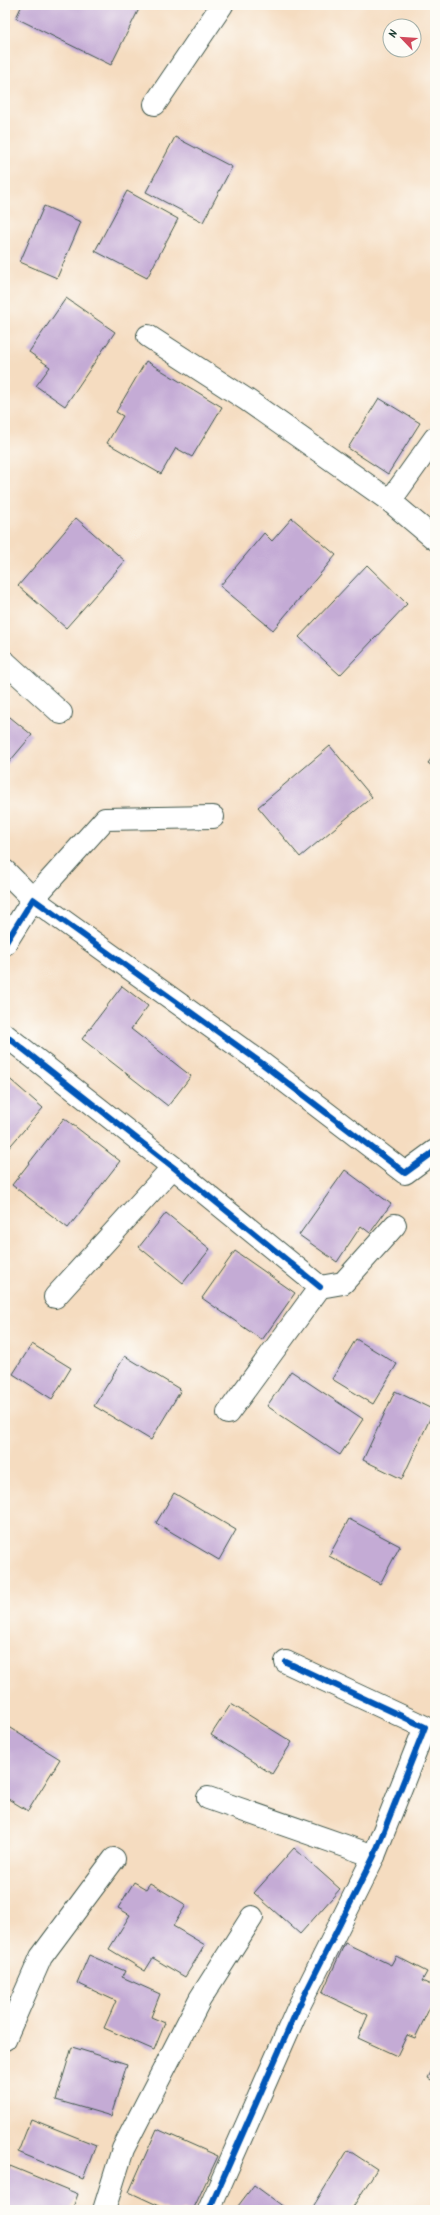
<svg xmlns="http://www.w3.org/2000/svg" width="440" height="2215" viewBox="0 0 440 2215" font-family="Kalam,sans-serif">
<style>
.building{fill:#c4abd5}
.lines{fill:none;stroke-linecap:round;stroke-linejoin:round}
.minor-casing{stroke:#3f5549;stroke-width:24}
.minor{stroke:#fff;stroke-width:22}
.cycleway-casing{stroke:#fdfcf7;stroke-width:8}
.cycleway{stroke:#0057b8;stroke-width:6}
</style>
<rect width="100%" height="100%" fill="#fdfcf7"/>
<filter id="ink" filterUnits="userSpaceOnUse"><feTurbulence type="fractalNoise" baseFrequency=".025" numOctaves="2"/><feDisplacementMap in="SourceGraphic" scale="8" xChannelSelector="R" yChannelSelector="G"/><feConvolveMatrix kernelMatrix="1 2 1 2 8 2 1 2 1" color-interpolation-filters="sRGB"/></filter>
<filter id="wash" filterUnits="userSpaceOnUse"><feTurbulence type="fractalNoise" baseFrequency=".012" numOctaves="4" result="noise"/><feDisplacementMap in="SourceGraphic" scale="16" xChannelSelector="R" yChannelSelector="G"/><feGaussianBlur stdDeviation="0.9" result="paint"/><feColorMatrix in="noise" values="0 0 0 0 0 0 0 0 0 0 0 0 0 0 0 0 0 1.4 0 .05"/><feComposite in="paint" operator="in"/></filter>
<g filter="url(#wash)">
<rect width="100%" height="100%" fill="#f5dcc0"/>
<g id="blocks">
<g class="building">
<polygon points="22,5 141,5 111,65 16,18"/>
<polygon points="175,137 232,167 203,222 146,192"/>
<polygon points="127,191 178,219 147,278 95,251"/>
<polygon points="44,206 81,222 57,278 20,262"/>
<polygon points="66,298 115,332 65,406 36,386 50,367 29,352"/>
<polygon points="146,361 222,407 192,457 176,448 161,474 107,443 123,416 116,412"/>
<polygon points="379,398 420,423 388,474 348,448"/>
<polygon points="76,518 125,561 66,628 18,586"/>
<polygon points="292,518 336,555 273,630 220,586 264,533 272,541"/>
<polygon points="367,565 407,604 340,675 299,637"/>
<polygon points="5,713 32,735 5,767"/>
<polygon points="330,746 372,797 300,857 258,807"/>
<polygon points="435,754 435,768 428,763"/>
<polygon points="122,986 148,1006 131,1029 191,1076 168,1106 82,1039"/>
<polygon points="5,1075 43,1108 5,1152"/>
<polygon points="64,1118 120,1161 68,1228 12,1185"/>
<polygon points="345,1170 391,1204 370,1233 361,1226 337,1262 299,1235"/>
<polygon points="166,1213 210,1249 183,1283 139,1247"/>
<polygon points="235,1251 295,1293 262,1340 202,1298"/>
<polygon points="356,1339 397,1364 373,1404 332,1379"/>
<polygon points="32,1344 71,1368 52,1399 13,1374"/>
<polygon points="125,1356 181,1390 151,1440 94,1406"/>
<polygon points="291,1371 363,1419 340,1455 267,1406"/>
<polygon points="395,1391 434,1410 402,1479 363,1460"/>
<polygon points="174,1493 236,1530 219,1560 156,1523"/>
<polygon points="349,1519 400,1546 380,1584 329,1556"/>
<polygon points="231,1704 292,1742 272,1774 211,1735"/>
<polygon points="5,1725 60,1759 28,1811 5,1797"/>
<polygon points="294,1848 340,1889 300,1934 254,1893"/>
<polygon points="134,1882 146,1889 150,1883 186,1905 173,1926 205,1945 185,1977 153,1958 145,1971 109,1949 130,1915 118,1908"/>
<polygon points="345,1943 391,1965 396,1956 427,1972 422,1981 435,1987 435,1997 415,2038 407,2035 397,2056 358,2038 368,2015 322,1993"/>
<polygon points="89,1955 125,1971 122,1977 160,1994 151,2017 165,2023 154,2050 104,2028 116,2001 77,1983"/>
<polygon points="72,2047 127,2064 111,2116 56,2100"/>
<polygon points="435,2064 435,2082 428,2078"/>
<polygon points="31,2119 96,2145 83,2179 18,2152"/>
<polygon points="157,2129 218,2156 193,2210 168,2210 129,2192"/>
<polygon points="348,2150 377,2169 351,2210 311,2210"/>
<polygon points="10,2166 78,2194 72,2210 15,2210 5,2206 5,2179"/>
<polygon points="254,2185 288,2210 235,2210"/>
</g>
</g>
</g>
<g filter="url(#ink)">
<use href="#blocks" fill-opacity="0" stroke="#3f5549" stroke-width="1"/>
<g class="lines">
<g class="minor-casing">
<g id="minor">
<polyline points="155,104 222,5"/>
<polyline points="148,336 247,400 390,501 435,438"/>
<polyline points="390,501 435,539"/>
<polyline points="5,662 61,713"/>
<polyline points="5,871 33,899 105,819 213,817"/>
<polyline points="5,944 33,899 260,1062 405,1173 435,1151"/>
<polyline points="5,1035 173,1167 320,1287"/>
<polyline points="55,1297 173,1167"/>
<polyline points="228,1413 320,1287 343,1283 395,1225"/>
<polyline points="208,1798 374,1856"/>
<polyline points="5,2039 41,1957 114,1859"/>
<polyline points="104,2210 123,2149 200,1999 252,1917"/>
<polyline points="209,2210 298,2008 374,1856 425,1727 286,1662"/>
</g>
</g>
<use href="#minor" class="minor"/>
<g class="cycleway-casing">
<g id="cycleway">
<polyline points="5,944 33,899 260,1062 405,1173 435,1151"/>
<polyline points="5,1035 173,1167 320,1287"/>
<polyline points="209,2210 298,2008 374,1856 425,1727 286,1662"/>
</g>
</g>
<use href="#cycleway" class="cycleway"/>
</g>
</g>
<rect width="440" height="2215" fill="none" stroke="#fdfcf7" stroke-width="20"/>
<g transform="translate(402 38) rotate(295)"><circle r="19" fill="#fdfcf7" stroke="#a4b0a9"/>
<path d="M0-3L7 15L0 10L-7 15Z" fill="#d1495b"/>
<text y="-6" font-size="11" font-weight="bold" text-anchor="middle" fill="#1f3d34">N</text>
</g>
</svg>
